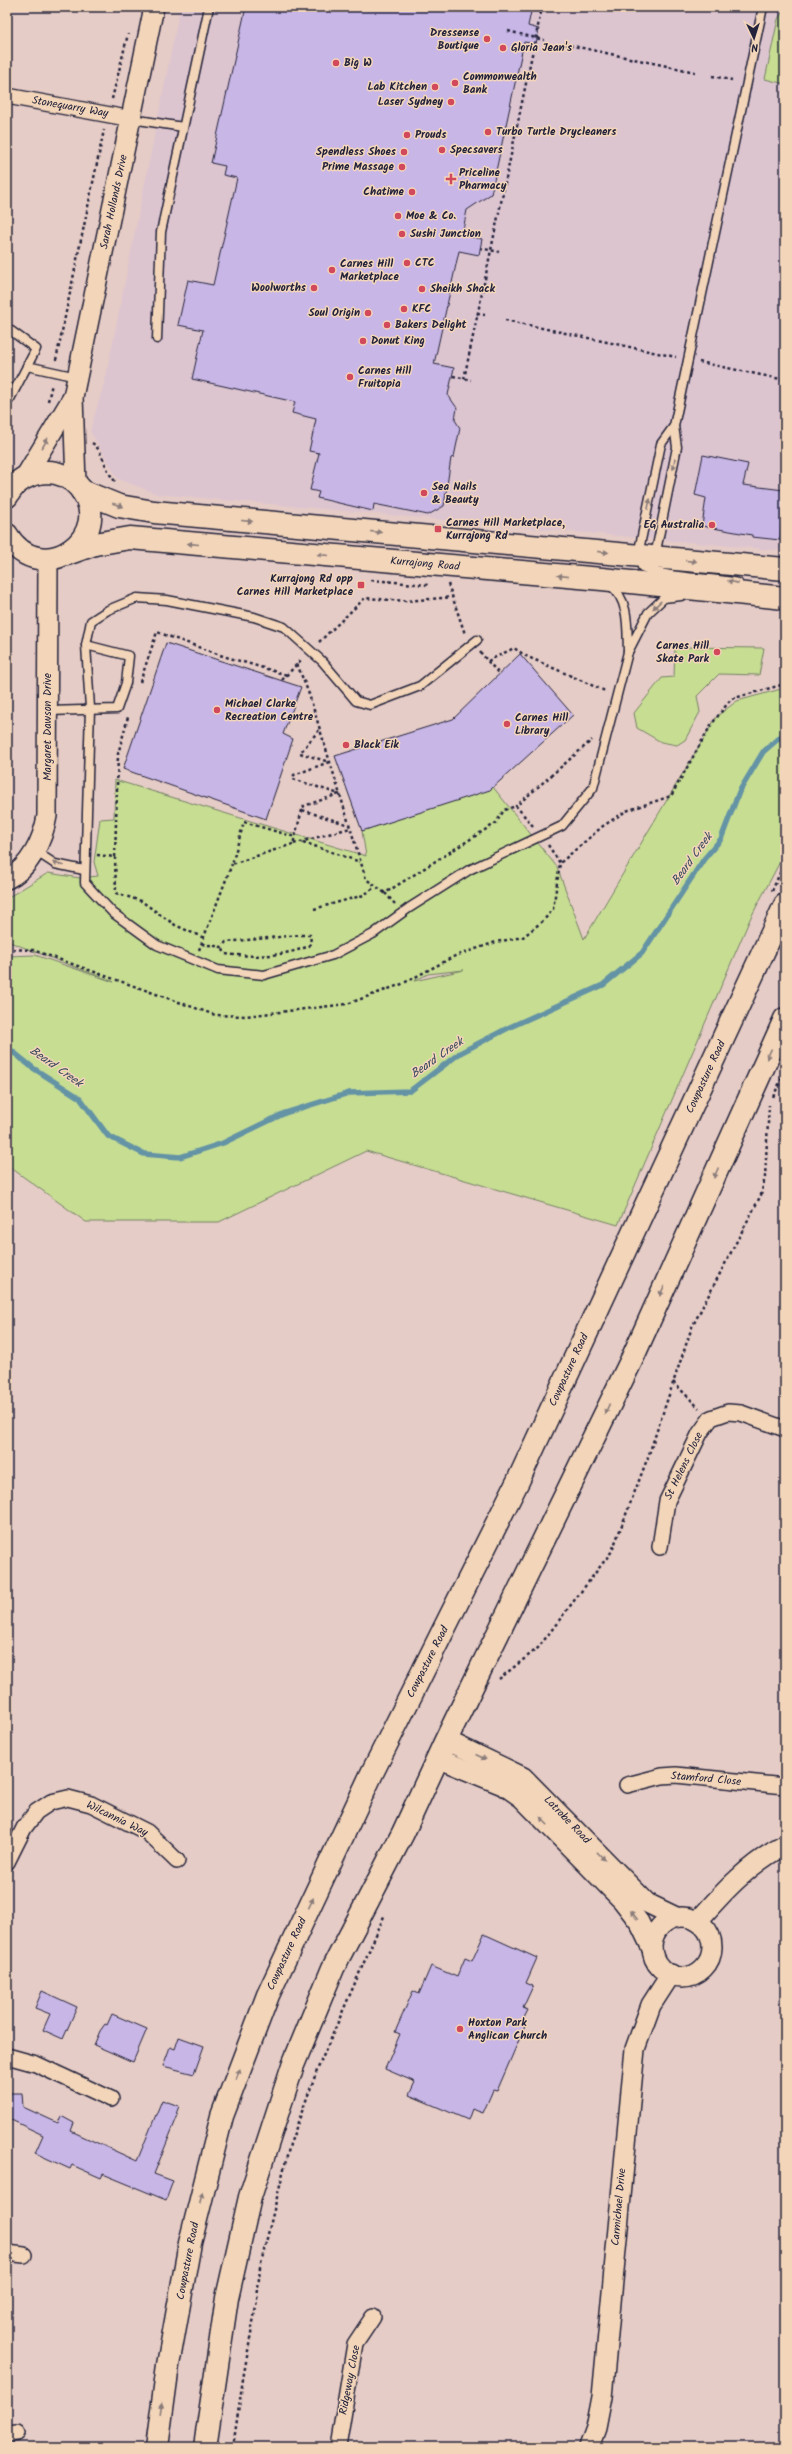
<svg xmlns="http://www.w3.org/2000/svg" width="792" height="2454" viewBox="0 0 792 2454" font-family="Kalam,sans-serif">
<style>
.built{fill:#ddc5d0}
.green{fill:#c7dd92;stroke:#748066;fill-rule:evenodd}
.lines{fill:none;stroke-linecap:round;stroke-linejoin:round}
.stream{stroke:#6393a5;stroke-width:5.5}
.building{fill:#c8b6e6;stroke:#22223b}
.service-casing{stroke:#22223b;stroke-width:11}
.minor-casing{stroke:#22223b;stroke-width:18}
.tertiary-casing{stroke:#22223b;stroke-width:22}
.secondary-casing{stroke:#22223b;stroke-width:25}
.primary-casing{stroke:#22223b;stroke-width:25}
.path{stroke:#22223b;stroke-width:2.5;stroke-dasharray:3 3;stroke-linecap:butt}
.service{stroke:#f3d5b9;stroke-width:8}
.minor{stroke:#f3d5b9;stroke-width:15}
.tertiary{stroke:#f3d5b9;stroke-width:19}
.secondary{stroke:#f3d5b9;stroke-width:22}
.primary{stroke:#f3d5b9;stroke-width:22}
.oneway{fill:#8a7c7a}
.poi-dot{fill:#d1495b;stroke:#f3d5b9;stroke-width:1.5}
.labels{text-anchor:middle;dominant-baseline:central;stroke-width:3;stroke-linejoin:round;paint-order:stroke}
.poi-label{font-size:11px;font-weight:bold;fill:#22223b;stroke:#f3d5b9;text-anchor:start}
.street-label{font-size:11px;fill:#22223b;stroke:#f3d5b9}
.water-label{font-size:12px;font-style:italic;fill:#38485e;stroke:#f3d5b9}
</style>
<rect width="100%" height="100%" fill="#e6ccc6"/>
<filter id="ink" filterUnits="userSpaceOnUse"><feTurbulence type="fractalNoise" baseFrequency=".025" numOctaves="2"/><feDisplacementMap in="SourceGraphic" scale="8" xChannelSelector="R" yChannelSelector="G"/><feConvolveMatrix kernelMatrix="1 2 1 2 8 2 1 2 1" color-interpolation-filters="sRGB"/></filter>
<g filter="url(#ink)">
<polygon class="built" points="180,7 785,7 785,551 157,494 118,479 90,431 106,376"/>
<g class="green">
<polygon points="785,8 785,84 765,79 778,19"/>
<polygon points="675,647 764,648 759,675 719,674 697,696 700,712 685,740 677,745 661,742 637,728 634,713 662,678 674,677"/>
<path d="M785 688V852L750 919 618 1225 366 1151 219 1222H86L7 1165V956L35 955 114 982 7 941V898L48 873 80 878 98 876 94 862 100 819 114 818 115 780 366 856 362 831 493 787 557 867 584 939 717 716 737 701ZM464 970 414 981 428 974Z"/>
</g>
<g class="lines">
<polyline class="stream" points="7,1047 33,1068 80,1098 108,1136 144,1154 180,1157 223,1143 285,1113 349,1093 410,1091 460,1053 510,1027 603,985 642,953 704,859 721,839 739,792 763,752 785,733"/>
</g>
<g class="building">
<polygon points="246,7 532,7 528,26 539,29 536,44 524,42 491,194 467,210 462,235 482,239 479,255 459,251 434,364 454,368 448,395 457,408 455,420 460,428 454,457 451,458 444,506 428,515 374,504 373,511 317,498 319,492 310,490 319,453 309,451 316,419 292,413 295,402 192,379 203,330 178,325 188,280 213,285 237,178 223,175 225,166 211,163"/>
<polygon points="703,455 748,464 743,485 784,490 780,540 752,537 752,535 702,526 706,498 695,495"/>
<polygon points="166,643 301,687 283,734 293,739 266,819 123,769"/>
<polygon points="520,654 573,715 490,790 362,831 335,756 453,719"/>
<polygon points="484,1934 537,1958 526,1983 533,1986 523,2008 528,2010 521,2024 525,2026 497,2091 493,2090 483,2113 472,2109 468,2120 409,2095 415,2082 385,2069 400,2034 395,2032 413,1991 419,1994 431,1966 457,1977 465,1958 472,1961"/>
<polygon points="42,1991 77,2007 63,2039 43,2030 50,2014 35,2008"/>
<polygon points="112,2014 147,2029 133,2062 94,2045 100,2031 105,2024 107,2025"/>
<polygon points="179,2037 204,2046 194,2074 163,2066 170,2047 175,2049"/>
<polygon points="7,2093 22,2093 23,2107 58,2123 61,2116 74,2123 71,2131 137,2161 162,2100 179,2106 176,2114 178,2115 154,2174 173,2181 166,2200 103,2174 101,2178 72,2165 70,2169 35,2153 43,2135 7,2118"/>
</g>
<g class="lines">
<g class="service-casing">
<g id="service">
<polyline points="132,119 183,127"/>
<polyline points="7,328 36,349 10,399 7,398"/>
<polyline points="157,339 161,232 209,7"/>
<polyline points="27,366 77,377"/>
<path d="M674 426 661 444 638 555 642 567C672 580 706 576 738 583"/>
<polyline points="660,557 657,546 677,447 674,426 763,7"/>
<path d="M610 585C630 600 627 629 628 652"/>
<polyline points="477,640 420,686 370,705 356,701 322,661 284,627 254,617 167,600 137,598 108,610 91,621 86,645 90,708 85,883 113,913 157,945 218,970 264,975 333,955 373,934 409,908 469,870 562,826 593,788 628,652 648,613 664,598 681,596"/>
<polyline points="48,711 117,709 126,683 129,656 86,645"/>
<polyline points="35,851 55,864 84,870"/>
</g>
</g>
<g class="minor-casing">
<g id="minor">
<polyline points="7,96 132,119"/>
<polyline points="660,1547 667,1501 700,1433 711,1418 728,1412 741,1413 785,1429"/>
<polyline points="627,1785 662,1776 676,1775 785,1786"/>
<polyline points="7,1862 24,1828 36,1812 51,1802 68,1798 91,1804 147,1832 177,1861"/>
<polyline points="7,2056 36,2064 111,2099"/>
<polyline points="7,2253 24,2255"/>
<polyline points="7,2434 17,2433"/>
<polyline points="338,2447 355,2344 373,2317"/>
</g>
</g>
<g class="tertiary-casing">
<g id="tertiary">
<polyline points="25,477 73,397"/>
<polyline points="76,483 73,397 154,7"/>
<path d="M7 879C30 868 43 840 47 816L48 559"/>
<polyline points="446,1740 523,1777 647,1903 676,1917"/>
<polyline points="437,1758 505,1786 522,1798 622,1900 639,1922 652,1949"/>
<circle cx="682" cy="1947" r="30"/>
<path d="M698 1921C724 1891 750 1863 785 1845"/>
<polyline points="589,2447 596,2428 602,2397 635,2049 651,2005 671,1974"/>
</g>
</g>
<g class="secondary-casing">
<g id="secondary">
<polyline points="82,491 119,506 154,512 785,569"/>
<path d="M7 496C15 481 29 473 47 472 59 472 71 478 79 487 119 534 42 592 7 535"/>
<polyline points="67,554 95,544 130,538 602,579 785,598"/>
</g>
</g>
<g class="primary-casing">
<g id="primary">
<polyline points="157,2447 168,2365 190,2243 222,2116 268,1995 373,1771 518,1481 785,905"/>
<polyline points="205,2447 227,2298 250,2197 293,2065 333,1968 403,1833 446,1740 632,1359 785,1019"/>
</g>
</g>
<g class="path">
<polyline points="508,31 544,40"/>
<polyline points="564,44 695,72"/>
<polyline points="712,76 732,80"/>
<polyline points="112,99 128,34"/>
<polyline points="480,248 499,252"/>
<polyline points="477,314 485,315"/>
<polyline points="505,320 676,357"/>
<polyline points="56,360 104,130"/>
<polyline points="699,362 785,380"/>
<polyline points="453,376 471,380"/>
<polyline points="464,379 542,7"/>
<polyline points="48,401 52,384"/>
<path d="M92 443C103 449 105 473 117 483"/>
<polyline points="371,580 428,585"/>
<polyline points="448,584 465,634"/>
<polyline points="319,642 365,598 406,601 453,597"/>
<polyline points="480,652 499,674"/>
<polyline points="488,661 514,648 526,656 605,691"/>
<polyline points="297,664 309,694 366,879 385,893"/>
<polyline points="282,680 301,660"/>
<polyline points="140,682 157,632 223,656 287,675"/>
<polyline points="319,730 300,753 329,762 294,775 293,779 339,794 304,806 302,810 349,825"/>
<polyline points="302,810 293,844 350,828"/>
<polyline points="533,826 516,806 592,740"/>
<polyline points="303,842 360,862"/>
<polyline points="293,844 232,864 244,822 295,837"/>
<polyline points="548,845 560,863"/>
<polyline points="97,855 115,857 116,893 141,901 175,925 204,938"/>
<polyline points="115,857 118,754 128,717"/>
<polyline points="772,891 785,862"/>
<polyline points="395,904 385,893 496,823 504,810 516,806"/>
<polyline points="314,909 364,895 375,887"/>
<path d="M202 944 222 947 226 942 300 935H310L311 943 309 946C282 957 254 957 225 954L222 947"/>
<polyline points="7,949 33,950 215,1015 246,1016 347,1004 402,984 455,956 496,942 523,937 544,920 553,909 560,863 603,826 626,811 671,796 711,725 731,699 785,684"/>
<polyline points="199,950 232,864"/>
<polyline points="773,1097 782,1078"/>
<polyline points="673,1382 699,1408"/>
<polyline points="499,1679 538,1648 612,1551 648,1457 692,1327 761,1195 765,1177 769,1105"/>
<polyline points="233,2447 243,2379 257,2300 260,2267 290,2144 318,2068 385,1914"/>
</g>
<use href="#service" class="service"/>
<use href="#minor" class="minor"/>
<use href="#tertiary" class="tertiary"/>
<use href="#secondary" class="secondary"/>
<use href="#primary" class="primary"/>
</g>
<defs><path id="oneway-solid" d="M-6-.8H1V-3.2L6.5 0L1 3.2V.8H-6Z"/></defs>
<g class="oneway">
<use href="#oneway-solid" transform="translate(45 443) rotate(-61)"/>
<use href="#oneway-solid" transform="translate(674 464) rotate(101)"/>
<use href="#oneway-solid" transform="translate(649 504) rotate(-78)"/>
<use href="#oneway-solid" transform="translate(118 505) rotate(18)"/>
<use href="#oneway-solid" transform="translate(247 521) rotate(5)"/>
<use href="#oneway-solid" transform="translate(376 532) rotate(5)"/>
<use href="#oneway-solid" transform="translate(193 544) rotate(-175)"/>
<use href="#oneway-solid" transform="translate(603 552) rotate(5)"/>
<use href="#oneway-solid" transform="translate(323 555) rotate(-175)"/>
<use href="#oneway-solid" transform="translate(691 561) rotate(5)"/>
<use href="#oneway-solid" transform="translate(563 576) rotate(-175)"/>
<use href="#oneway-solid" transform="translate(733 582) rotate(-167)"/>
<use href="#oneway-solid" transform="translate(657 605) rotate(137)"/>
<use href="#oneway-solid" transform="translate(58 864) rotate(-162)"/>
<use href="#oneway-solid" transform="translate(769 1054) rotate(115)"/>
<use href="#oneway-solid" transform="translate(716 1173) rotate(114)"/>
<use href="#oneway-solid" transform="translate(662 1291) rotate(114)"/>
<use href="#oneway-solid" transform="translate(607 1409) rotate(116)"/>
<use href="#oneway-solid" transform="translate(481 1757) rotate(24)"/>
<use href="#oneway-solid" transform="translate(544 1821) rotate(-134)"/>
<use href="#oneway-solid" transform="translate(601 1856) rotate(46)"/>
<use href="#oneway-solid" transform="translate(311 1903) rotate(-65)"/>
<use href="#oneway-solid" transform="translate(634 1915) rotate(-128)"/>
<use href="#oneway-solid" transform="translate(238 2074) rotate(-69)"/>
<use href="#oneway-solid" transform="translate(201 2198) rotate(-76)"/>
<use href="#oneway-solid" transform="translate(161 2408) rotate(-82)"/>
</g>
</g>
<g class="poi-dot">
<circle cx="487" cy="39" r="4"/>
<circle cx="503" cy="48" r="4"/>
<circle cx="336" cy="63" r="4"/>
<circle cx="455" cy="83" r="4"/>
<circle cx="435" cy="87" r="4"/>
<circle cx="451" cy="102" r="4"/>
<circle cx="488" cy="132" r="4"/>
<circle cx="407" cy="135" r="4"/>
<circle cx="442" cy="150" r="4"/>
<circle cx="404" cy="152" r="4"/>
<circle cx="402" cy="167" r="4"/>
<path d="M449 173h4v4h4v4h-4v4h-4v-4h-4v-4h4z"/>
<circle cx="412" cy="192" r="4"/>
<circle cx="398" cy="216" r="4"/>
<circle cx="402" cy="234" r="4"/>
<circle cx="407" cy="263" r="4"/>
<circle cx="332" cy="270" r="4"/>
<circle cx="314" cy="288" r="4"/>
<circle cx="422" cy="289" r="4"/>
<circle cx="404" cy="309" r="4"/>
<circle cx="368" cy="313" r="4"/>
<circle cx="387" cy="325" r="4"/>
<circle cx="363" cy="341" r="4"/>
<circle cx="350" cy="377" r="4"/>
<circle cx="424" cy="493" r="4"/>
<circle cx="712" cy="525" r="4"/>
<rect x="434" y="525" width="8" height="8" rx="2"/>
<rect x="357" y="581" width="8" height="8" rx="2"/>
<circle cx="717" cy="652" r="4"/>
<circle cx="217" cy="710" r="4"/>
<circle cx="507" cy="724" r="4"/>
<circle cx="346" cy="745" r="4"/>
<circle cx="460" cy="2029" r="4"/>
</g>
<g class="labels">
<g class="poi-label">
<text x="479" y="33" text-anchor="end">Dressense<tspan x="479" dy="13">Boutique</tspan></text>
<text x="511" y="48">Gloria Jean's</text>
<text x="344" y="63">Big W</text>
<text x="463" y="77">Commonwealth<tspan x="463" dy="13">Bank</tspan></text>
<text x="427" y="87" text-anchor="end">Lab Kitchen</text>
<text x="443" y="102" text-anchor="end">Laser Sydney</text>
<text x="496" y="132">Turbo Turtle Drycleaners</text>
<text x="415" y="135">Prouds</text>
<text x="450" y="150">Specsavers</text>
<text x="396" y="152" text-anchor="end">Spendless Shoes</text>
<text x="394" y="167" text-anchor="end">Prime Massage</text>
<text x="459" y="173">Priceline<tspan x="459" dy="13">Pharmacy</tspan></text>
<text x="404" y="192" text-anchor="end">Chatime</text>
<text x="406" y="216">Moe &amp; Co.</text>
<text x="410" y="234">Sushi Junction</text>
<text x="415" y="263">CTC</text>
<text x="340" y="264">Carnes Hill<tspan x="340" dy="13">Marketplace</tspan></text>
<text x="306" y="288" text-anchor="end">Woolworths</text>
<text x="430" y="289">Sheikh Shack</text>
<text x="412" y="309">KFC</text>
<text x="360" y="313" text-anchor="end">Soul Origin</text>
<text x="395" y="325">Bakers Delight</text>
<text x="371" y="341">Donut King</text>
<text x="358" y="371">Carnes Hill<tspan x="358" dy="13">Fruitopia</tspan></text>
<text x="432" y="487">Sea Nails<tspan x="432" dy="13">&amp; Beauty</tspan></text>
<text x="446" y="523">Carnes Hill Marketplace,<tspan x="446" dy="13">Kurrajong Rd</tspan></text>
<text x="704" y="525" text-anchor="end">EG Australia</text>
<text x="353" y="579" text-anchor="end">Kurrajong Rd opp<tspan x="353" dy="13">Carnes Hill Marketplace</tspan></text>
<text x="709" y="646" text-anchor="end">Carnes Hill<tspan x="709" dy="13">Skate Park</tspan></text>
<text x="225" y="704">Michael Clarke<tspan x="225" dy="13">Recreation Centre</tspan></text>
<text x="515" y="718">Carnes Hill<tspan x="515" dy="13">Library</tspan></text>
<text x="354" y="745">Black Eik</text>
<text x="468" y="2023">Hoxton Park<tspan x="468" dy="13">Anglican Church</tspan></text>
</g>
<g class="street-label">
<text transform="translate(70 107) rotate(10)">Stonequarry Way</text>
<text transform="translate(114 202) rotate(-78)">Sarah Hollands Drive</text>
<text transform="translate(425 564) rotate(5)">Kurrajong Road</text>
<text transform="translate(48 727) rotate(-90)">Margaret Dawson Drive</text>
<text transform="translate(706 1077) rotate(-65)">Cowpasture Road</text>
<text transform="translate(569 1370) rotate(-65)">Cowpasture Road</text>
<text transform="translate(684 1466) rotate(-64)">St Helens Close</text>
<text transform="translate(428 1662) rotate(-63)">Cowpasture Road</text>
<text transform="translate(706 1779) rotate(5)">Stamford Close</text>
<text transform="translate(117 1819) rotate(26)">Wilcannia Way</text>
<text transform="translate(567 1820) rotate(46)">Latrobe Road</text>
<text transform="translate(287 1954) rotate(-65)">Cowpasture Road</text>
<text transform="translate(619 2207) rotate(-85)">Carmichael Drive</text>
<text transform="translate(188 2261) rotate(-79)">Cowpasture Road</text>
<text transform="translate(350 2380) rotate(-79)">Ridgeway Close</text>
</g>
<g class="water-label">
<text transform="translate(692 859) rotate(-54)">Beard Creek</text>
<text transform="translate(437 1058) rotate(-35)">Beard Creek</text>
<text transform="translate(56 1067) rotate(35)">Beard Creek</text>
</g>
</g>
<rect width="792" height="2454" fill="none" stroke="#f3d5b9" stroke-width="24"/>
<rect x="12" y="12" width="768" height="2430" fill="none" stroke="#22223b" stroke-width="1.5" filter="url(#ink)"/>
<g transform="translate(754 38) rotate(176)" stroke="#f3d5b9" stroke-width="3" paint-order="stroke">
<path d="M0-3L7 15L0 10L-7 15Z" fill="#22223b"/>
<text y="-6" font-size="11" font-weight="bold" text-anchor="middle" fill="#22223b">N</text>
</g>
</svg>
